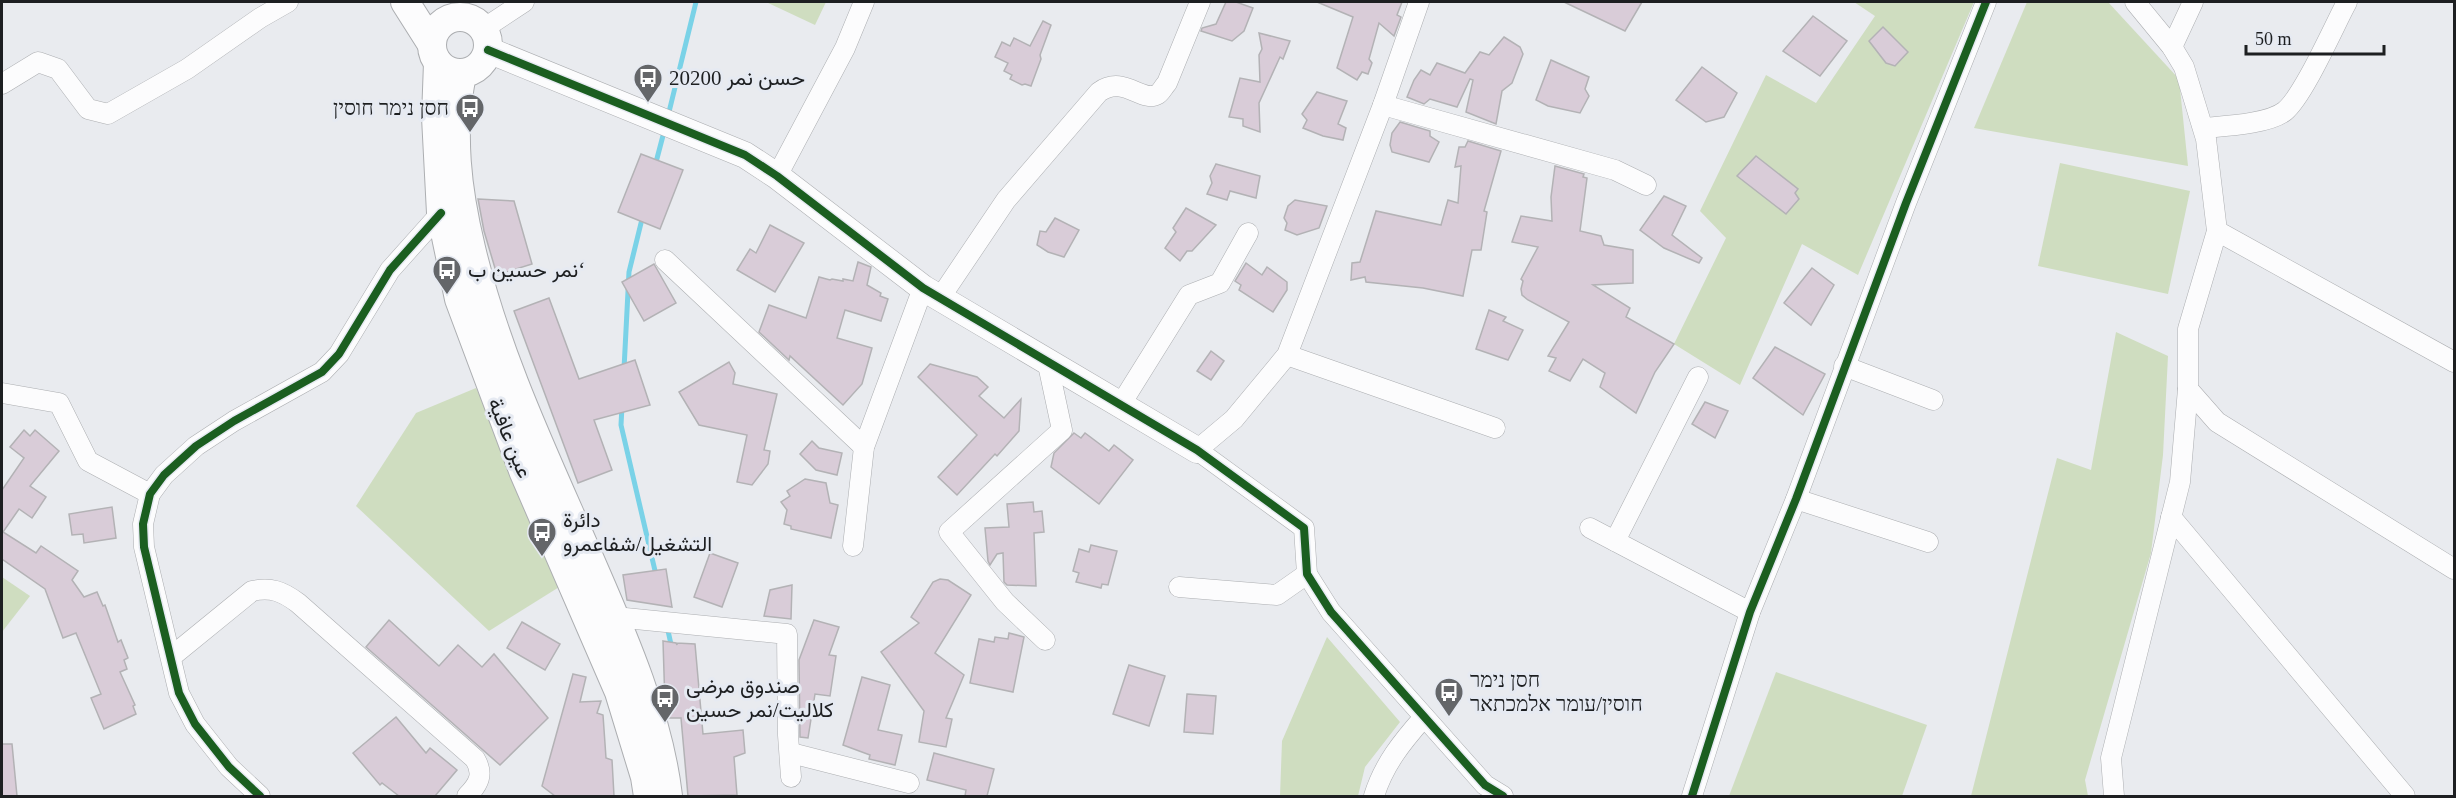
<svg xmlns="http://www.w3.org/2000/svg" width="2456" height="798" viewBox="0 0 2456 798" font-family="'Times New Roman',Vazirmatn,'Noto Sans Hebrew',serif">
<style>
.green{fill:#cfddc0}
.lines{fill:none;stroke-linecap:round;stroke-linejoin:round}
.stream{stroke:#7ad2e7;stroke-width:5}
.building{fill:#d9ccd8;stroke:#b3b2b5;stroke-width:1.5}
.minor-casing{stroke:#acaeb1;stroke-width:21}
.tertiary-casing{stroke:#acaeb1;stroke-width:27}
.secondary-casing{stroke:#acaeb1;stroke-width:30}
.minor{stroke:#fcfcfd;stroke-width:20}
.tertiary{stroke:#fcfcfd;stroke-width:26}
.secondary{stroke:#fcfcfd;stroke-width:28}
.cycleway-casing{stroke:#e6eaf2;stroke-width:11}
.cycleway{stroke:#1b5e20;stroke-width:8}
.labels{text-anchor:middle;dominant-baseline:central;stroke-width:6;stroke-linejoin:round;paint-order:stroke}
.poi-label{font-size:21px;fill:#1d1f21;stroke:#e6eaf2;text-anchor:start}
.street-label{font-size:21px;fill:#1d1f21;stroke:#e6eaf2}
</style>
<rect width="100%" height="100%" fill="#e9ebef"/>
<g class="green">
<polygon points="766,2 826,2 815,25"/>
<polygon points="1854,2 1974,2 1858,275 1802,244 1740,385 1674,344 1726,238 1700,211 1766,75 1816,103 1875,16"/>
<polygon points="2027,2 2108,2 2179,79 2188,166 1974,128"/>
<polygon points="2060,163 2190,191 2168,294 2038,266"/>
<polygon points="2116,332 2168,356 2163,455 2151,553 2085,780 2088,796 1971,796 2057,458 2091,470"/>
<polygon points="476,388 572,579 489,631 356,506 416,413"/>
<polygon points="2,577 30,596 2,632"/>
<polygon points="1327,637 1400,722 1365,767 1358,796 1280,796 1282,741"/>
<polygon points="1776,672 1927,725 1902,796 1729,796"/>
</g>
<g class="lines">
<g class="stream">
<polyline points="668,116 696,2"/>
<polyline points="655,166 665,128"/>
<polyline points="624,369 629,272 643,215"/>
<polyline points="622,406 621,425 656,575"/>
<polyline points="667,626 672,649"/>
</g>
</g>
<g class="building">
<polygon points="1226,2 1236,2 1253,8 1244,31 1232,41 1201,31 1202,28 1216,24"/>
<polygon points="1317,2 1402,2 1397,15 1401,17 1394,36 1379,23 1369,59 1372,63 1368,74 1362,72 1357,80 1337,68 1353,17"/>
<polygon points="1564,2 1642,2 1625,31"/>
<polygon points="1813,16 1847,41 1820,76 1783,51"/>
<polygon points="1043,21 1051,25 1040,55 1041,59 1031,86 1025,84 1022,85 1010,79 1012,75 1004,71 1008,63 995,57 1002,42 1010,46 1014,38 1030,46"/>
<polygon points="1883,27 1908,52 1895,66 1886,63 1869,41"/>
<polygon points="1259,33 1290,41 1283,59 1280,57 1259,103 1260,132 1243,126 1243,119 1229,117 1240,78 1260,82 1259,55 1262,49"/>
<polygon points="1504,37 1520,47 1523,54 1512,83 1502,91 1496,124 1466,112 1473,80 1470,79 1457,107 1430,99 1424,104 1407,97 1414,80 1421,70 1430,75 1437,63 1465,73 1480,52 1489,55"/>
<polygon points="1551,60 1589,77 1585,89 1589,96 1580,113 1548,106 1536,100"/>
<polygon points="1702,67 1737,93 1724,117 1706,122 1676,100"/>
<polygon points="1317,92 1347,101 1338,124 1346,128 1343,140 1323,136 1303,128 1307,120 1302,114"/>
<polygon points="1400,122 1430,131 1430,136 1439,142 1429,162 1392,152 1390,145 1392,133"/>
<polygon points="1468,141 1501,151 1484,211 1487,212 1481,250 1472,250 1463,296 1423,288 1366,282 1365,277 1351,280 1352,263 1360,262 1376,211 1441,225 1448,200 1458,203 1461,166 1455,167 1459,147 1465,147"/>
<polygon points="641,154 683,170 660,229 618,212"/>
<polygon points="1756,156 1798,189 1795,193 1799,199 1786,214 1737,176"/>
<polygon points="1216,164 1260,176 1256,198 1230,191 1227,200 1207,194 1212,183 1210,176"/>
<polygon points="1555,166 1584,174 1583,177 1587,178 1580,231 1601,236 1604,245 1633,250 1633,283 1593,285 1630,308 1626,317 1674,344 1655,372 1636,413 1600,387 1605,373 1583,359 1570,381 1549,371 1556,358 1548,356 1569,322 1528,300 1522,295 1521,289 1523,281 1521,279 1538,247 1512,242 1521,216 1552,221 1551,197"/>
<polygon points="1664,196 1686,206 1672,235 1702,258 1699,263 1664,248 1640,230"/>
<polygon points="478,199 514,201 532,264 497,275 484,231"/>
<polygon points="1295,200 1327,206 1319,228 1297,235 1285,230 1287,223 1284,218 1288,206"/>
<polygon points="1186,208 1216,225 1192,251 1187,251 1180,261 1165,248 1176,232 1173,228"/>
<polygon points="1055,218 1079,230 1064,257 1048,252 1037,245 1040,231 1046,232"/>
<polygon points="770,225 804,243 775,292 737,270 750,249 756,253"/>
<polygon points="858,262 871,267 867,285 881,293 880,296 888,299 881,321 845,310 837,338 872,348 862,384 843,405 790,356 789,360 759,332 769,305 806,318 819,277 830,280 832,279 843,281 843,279 853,281"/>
<polygon points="1246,263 1262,275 1267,267 1287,282 1287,290 1273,312 1239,290 1241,285 1235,281"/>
<polygon points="654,264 676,303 644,321 622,282"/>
<polygon points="1812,268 1834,285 1811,325 1784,303"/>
<polygon points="549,298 579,379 635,360 650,405 594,420 612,470 578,483 514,311"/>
<polygon points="1489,310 1506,317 1503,321 1523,330 1508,360 1476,349"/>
<polygon points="1775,347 1825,374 1803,415 1753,378"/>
<polygon points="1211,351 1224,361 1211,380 1197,371"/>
<polygon points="729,362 735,373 733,384 777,394 764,450 770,451 768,464 752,485 737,482 747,435 699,425 679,392"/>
<polygon points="930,364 977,377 988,387 979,396 1004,418 1021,399 1019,431 997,456 995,454 957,495 938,477 977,435 918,377"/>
<polygon points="1705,402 1728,411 1715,438 1692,424"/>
<polygon points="24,430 30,436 35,430 59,451 30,486 46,497 32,518 19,509 3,532 36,553 41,546 78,571 72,580 84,597 97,592 103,606 105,605 118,642 121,640 128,658 124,660 127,669 120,672 135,705 133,706 136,714 104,729 91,698 101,694 76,633 63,638 45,589 2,559 2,490 24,458 10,447"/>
<polygon points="1074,433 1081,438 1085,433 1109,451 1114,445 1133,460 1099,504 1051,467 1054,453"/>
<polygon points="812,441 819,448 842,453 837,475 816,470 800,454"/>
<polygon points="805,479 826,483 830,503 838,505 831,538 791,529 791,526 784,524 787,510 781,502 790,496 787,491"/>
<polygon points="1033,502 1034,512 1042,511 1044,532 1034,533 1036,586 1007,585 1004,582 1003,553 997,554 990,565 988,561 985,528 1009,527 1007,504"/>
<polygon points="112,507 116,538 84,543 83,534 72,535 69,514"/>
<polygon points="1091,545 1117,551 1108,585 1102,584 1101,588 1076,582 1079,573 1073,571 1079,549 1089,552"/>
<polygon points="710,553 738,563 722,607 694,597"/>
<polygon points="666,569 672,607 627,600 623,575"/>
<polygon points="940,579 948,580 971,595 935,653 964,675 946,718 952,719 946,747 919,742 924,711 881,652 919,623 911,617 933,582"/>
<polygon points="792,585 791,619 764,616 770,590"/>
<polygon points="389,620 439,666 458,645 482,667 494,654 548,718 500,765 366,647"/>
<polygon points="814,620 839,627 829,655 836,656 830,696 815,694 808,738 800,737 799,660"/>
<polygon points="522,622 560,644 545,670 507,648"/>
<polygon points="1009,633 1024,637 1013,692 970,683 979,639 994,642 995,637 1008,639"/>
<polygon points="663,641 676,643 677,645 677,643 695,644 703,734 743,730 745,753 734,757 737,795 688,796 681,718 669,718 665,705"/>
<polygon points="1129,665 1165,676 1149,726 1113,714"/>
<polygon points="573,674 586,677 580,702 601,701 597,713 603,715 606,758 612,760 614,796 555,796 542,786"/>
<polygon points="862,677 890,685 878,730 902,735 895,765 869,759 870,755 843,745"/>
<polygon points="1187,694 1216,696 1213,734 1184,732"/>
<polygon points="396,717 426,753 430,748 457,770 435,796 399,796 382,783 380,785 353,753"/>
<polygon points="2,744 12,744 17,796 2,796"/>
<polygon points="934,753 994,769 987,796 965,796 966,790 927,780"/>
</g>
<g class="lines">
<g class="minor-casing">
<g id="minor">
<polyline points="1419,2 1383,105 1287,355 1234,419 1197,450 1304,528 1307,574 1331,612 1485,785 1503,796"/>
<polyline points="2135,2 2172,47 2184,67 2206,139 2217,231 2188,329 2188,389 2217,422 2454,569"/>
<polyline points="483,29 524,2"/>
<polyline points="2172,47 2193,2"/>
<polyline points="2,84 38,62 58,69 88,109 108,114 187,69 260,18 288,2"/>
<polyline points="1383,105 1615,170 1646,185"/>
<path d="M2204 128C2225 126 2269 124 2285 111 2304 95 2334 26 2347 2"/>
<polyline points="777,176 845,48 864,2"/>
<polyline points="2217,231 2454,362"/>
<polyline points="665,260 864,447"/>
<path d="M940 298 1006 200 1099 92C1124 74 1142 104 1158 94 1161 92 1164 86 1167 83L1200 2"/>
<polyline points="1287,355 1495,428"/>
<polyline points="1844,366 1933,400"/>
<polyline points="2,393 59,403 88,461 150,494"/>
<polyline points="1121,404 1189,295 1220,283 1248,233"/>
<polyline points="1796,499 1928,542"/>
<polyline points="2171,517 2405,796"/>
<polyline points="1590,528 1750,612"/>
<polyline points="1615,541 1698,377"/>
<polyline points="853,546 864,447 923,288"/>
<polyline points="1179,587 1277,595 1307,574"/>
<polyline points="615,617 787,634 788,735 791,777"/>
<polyline points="1045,640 1005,602 949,532 1062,430 1047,360"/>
<path d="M171 657 252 591C271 587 282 591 298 603L475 759C484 774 479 784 467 796"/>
<polyline points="791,753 909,783"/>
<polyline points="260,796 229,767 195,724 179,693 144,547 143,524 150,494 164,475 196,446 234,421 322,372 339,354 390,270 441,213"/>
<path d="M1374 796C1384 764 1402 742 1424 717"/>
<polyline points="1692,796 1750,612 1796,499 1906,203 1986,2"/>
<polyline points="2114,796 2111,758 2180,482 2188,389"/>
</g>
</g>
<g class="tertiary-casing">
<polyline id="tertiary" points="488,50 745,155 777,176 923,288 1197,450"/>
</g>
<g class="secondary-casing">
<g id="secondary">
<polyline points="405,2 431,43"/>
<circle cx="460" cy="45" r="28"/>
<polyline points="438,63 436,117 441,213 459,299 524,473 619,692 645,777 648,796"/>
<path d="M462 74C450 133 457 190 471 248 497 359 549 465 594 569 625 640 659 719 668 796"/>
</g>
</g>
<use href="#minor" class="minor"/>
<use href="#tertiary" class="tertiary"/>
<use href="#secondary" class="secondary"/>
<g class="cycleway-casing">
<g id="cycleway">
<polyline points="488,50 745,155 777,176 923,288 1197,450 1304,528 1307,574 1331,612 1485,785 1503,796"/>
<polyline points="260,796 229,767 195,724 179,693 144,547 143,524 150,494 164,475 196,446 234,421 322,372 339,354 390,270 441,213"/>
<polyline points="1692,796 1750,612 1796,499 1906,203 1986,2"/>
</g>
</g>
<use href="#cycleway" class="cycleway"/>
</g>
<defs>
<g id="bus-pin" transform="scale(1.5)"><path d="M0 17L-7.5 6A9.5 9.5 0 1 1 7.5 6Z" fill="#646669" stroke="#e6eaf2"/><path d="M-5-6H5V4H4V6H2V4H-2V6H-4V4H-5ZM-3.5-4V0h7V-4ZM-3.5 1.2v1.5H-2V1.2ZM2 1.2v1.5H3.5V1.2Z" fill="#fff"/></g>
</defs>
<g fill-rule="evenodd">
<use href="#bus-pin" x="648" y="78"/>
<use href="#bus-pin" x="470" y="108"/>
<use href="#bus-pin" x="447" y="270"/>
<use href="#bus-pin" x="542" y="532"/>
<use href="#bus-pin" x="1449" y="692"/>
<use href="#bus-pin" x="665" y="698"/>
</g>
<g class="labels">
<g class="poi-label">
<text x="669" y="78">حسن نمر 20200</text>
<text x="449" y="108" text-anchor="end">חסן נימר חוסין</text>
<text x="468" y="270">نمر حسين ب‘</text>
<text x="563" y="520">دائرة<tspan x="563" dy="24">التشغيل/شفاعمرو</tspan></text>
<text x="1470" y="680">חסן נימר<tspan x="1470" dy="24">חוסין/עומר אלמכתאר</tspan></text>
<text x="686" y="686">صندوق مرضى<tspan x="686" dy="24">كلاليت/نمر حسين</tspan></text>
</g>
<g class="street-label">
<text transform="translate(510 438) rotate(68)">عين عافية</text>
</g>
</g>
<rect width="2456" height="798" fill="none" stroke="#1d1f21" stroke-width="6"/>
<path d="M2246 45v9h138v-9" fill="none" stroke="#1d1f21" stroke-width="3"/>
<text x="2255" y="45" font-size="18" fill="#1d1f21" stroke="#e6eaf2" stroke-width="4.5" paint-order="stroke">50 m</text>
</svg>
